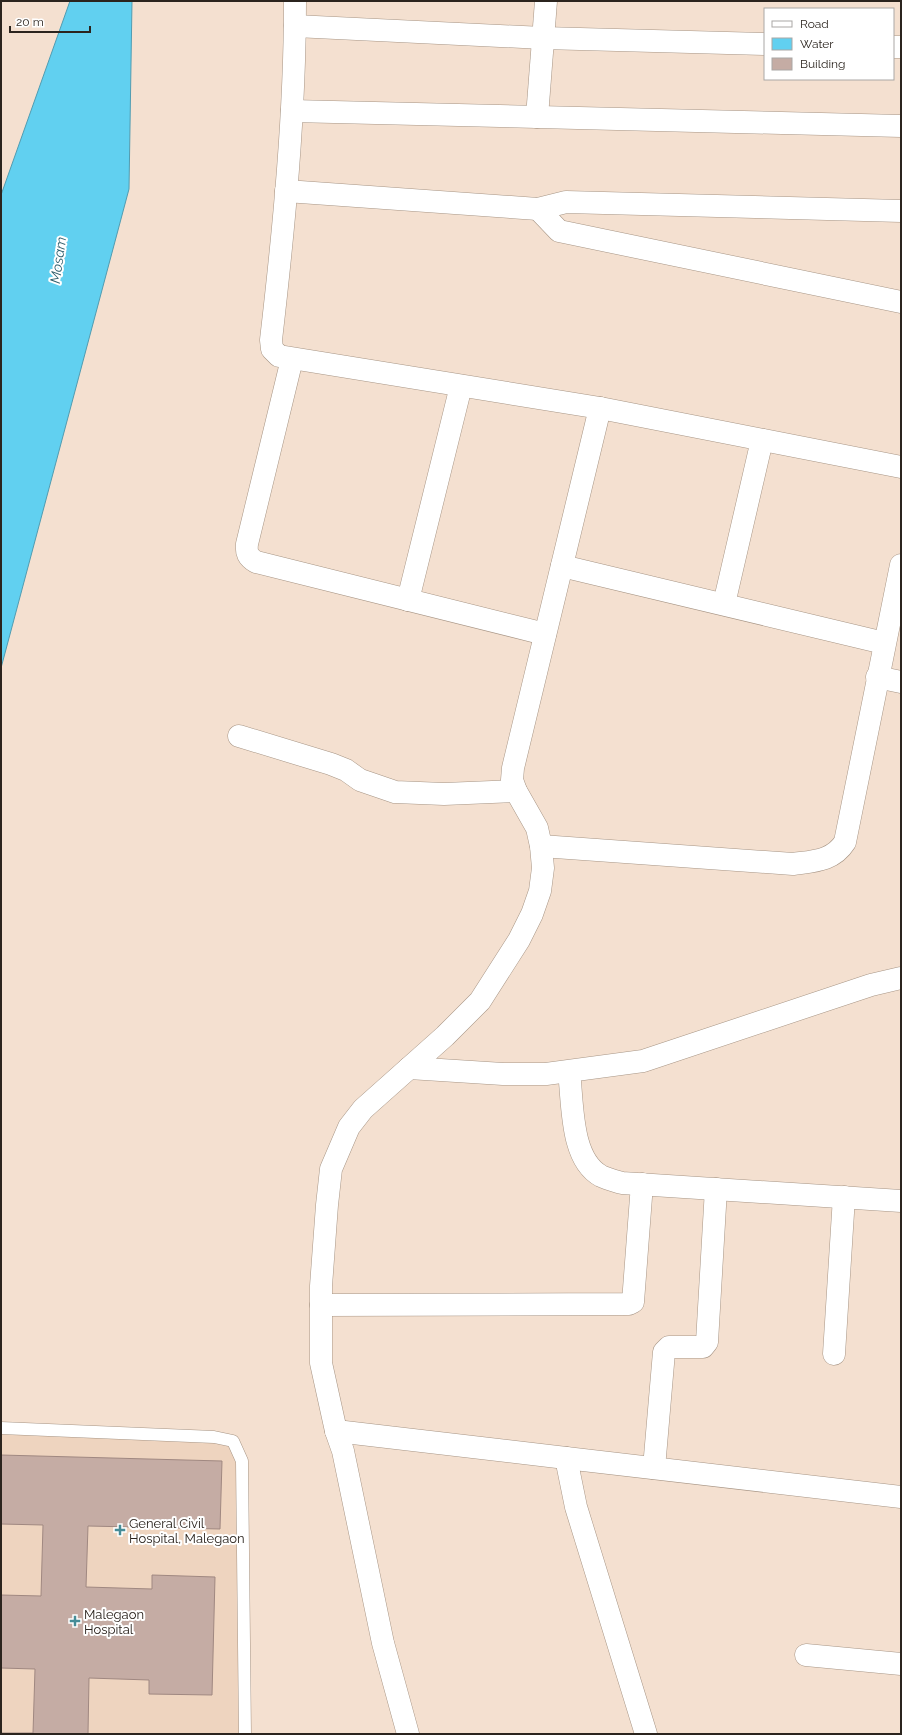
<svg xmlns="http://www.w3.org/2000/svg" width="902" height="1735" viewBox="0 0 902 1735" font-family="Raleway,sans-serif">
<style>
.built{fill:#eed4bf}
.water{fill:#61d0f0;stroke:#519cb1}
.building{fill:#c5aca4;stroke:#a08881}
.lines{fill:none;stroke-linecap:round;stroke-linejoin:round}
.lane-casing{stroke:#a79585;stroke-width:13}
.street-casing{stroke:#a79585;stroke-width:23}
.lane{stroke:#fff;stroke-width:12}
.street{stroke:#fff;stroke-width:22}
.poi-dot{fill:#468c97;stroke:#fff;stroke-width:1.5}
.labels{text-anchor:middle;dominant-baseline:central;stroke-width:4;stroke-linejoin:round;paint-order:stroke}
.poi-label{font-size:13px;fill:#2b241e;stroke:#fff;text-anchor:start}
.water-label{font-size:14px;font-style:italic;fill:#305f6d;stroke:#fff}
</style>
<rect width="100%" height="100%" fill="#f4e0d0"/>
<polygon class="built" points="1,1434 211,1441 228,1445 238,1460 241,1734 1,1734"/>
<polygon class="water" points="70,1 132,1 129,189 1,668 1,195"/>
<polygon class="building" points="1,1455 222,1461 220,1529 88,1526 86,1587 152,1589 152,1575 215,1577 212,1695 149,1694 149,1680 89,1678 88,1734 1,1734 1,1733 33,1733 35,1669 1,1668 1,1595 41,1596 43,1525 1,1524"/>
<g class="lines">
<g class="lane-casing">
<polyline id="lane" points="1,1428 214,1437 233,1441 242,1461 245,1734"/>
</g>
<g class="street-casing">
<g id="street">
<path d="M295 1C295 114 284 228 271 340L272 349 279 356 600 408 901 467"/>
<polyline points="295,26 543,38 765,44"/>
<polyline points="893,47 901,47"/>
<polyline points="292,111 901,126"/>
<polyline points="537,117 546,1"/>
<polyline points="286,191 538,209 566,202 901,211"/>
<polyline points="538,209 559,231 901,302"/>
<path d="M292 359 247 544C246 553 248 557 256 562L545 634"/>
<polyline points="562,566 884,643"/>
<polyline points="408,600 461,386"/>
<polyline points="724,604 762,440"/>
<polyline points="877,677 901,682"/>
<polyline points="239,736 331,764 346,770 360,780 395,792 444,794 516,791"/>
<path d="M541 846 793 864C814 861 833 861 845 842L901 565"/>
<polyline points="409,1068 503,1074 546,1074 643,1061 871,985 901,978"/>
<path d="M569 1072C573 1103 570 1159 601 1176 607 1179 615 1181 622 1183L901 1201"/>
<polyline points="321,1305 629,1304 633,1302 642,1184"/>
<polyline points="834,1354 844,1197"/>
<polyline points="336,1431 566,1458"/>
<polyline points="654,1468 664,1352 669,1347 703,1347 707,1342 716,1189"/>
<polyline points="806,1655 901,1664"/>
<polyline points="408,1734 383,1643 343,1451 336,1431 321,1363 321,1286 327,1205 331,1169 349,1127 363,1109 445,1036 480,1001 519,940 532,914 540,891 543,868 541,846 537,828 516,791 512,780 513,768 600,408"/>
<polyline points="646,1734 576,1507 566,1458 901,1497"/>
</g>
</g>
<use href="#lane" class="lane"/>
<use href="#street" class="street"/>
</g>
<g class="poi-dot">
<path d="M118 1524h4v4h4v4h-4v4h-4v-4h-4v-4h4z"/>
<path d="M73 1615h4v4h4v4h-4v4h-4v-4h-4v-4h4z"/>
</g>
<g class="labels">
<g class="poi-label">
<text x="129" y="1523">General Civil<tspan x="129" dy="15">Hospital, Malegaon</tspan></text>
<text x="84" y="1614">Malegaon<tspan x="84" dy="15">Hospital</tspan></text>
</g>
<g class="water-label">
<text transform="translate(58 260) rotate(-82)">Mosam</text>
</g>
</g>
<rect width="902" height="1735" fill="none" stroke="#2b241e" stroke-width="4"/>
<rect x="764" y="8" width="130" height="72" fill="#ffffff" stroke="#aaa7a5"/>
<rect x="772" y="21" width="20" height="6" fill="#ffffff" stroke="#aaa7a5"/>
<text x="800" y="28" font-size="12" fill="#2b241e">Road</text>
<rect x="772" y="38" width="20" height="12" fill="#61d0f0" stroke="#aaa7a5"/>
<text x="800" y="48" font-size="12" fill="#2b241e">Water</text>
<rect x="772" y="58" width="20" height="12" fill="#c5aca4" stroke="#aaa7a5"/>
<text x="800" y="68" font-size="12" fill="#2b241e">Building</text>
<path d="M10 26v6h80v-6" fill="none" stroke="#2b241e" stroke-width="2"/>
<text x="16" y="26" font-size="12" fill="#2b241e" stroke="#ffffff" stroke-width="3" paint-order="stroke">20 m</text>
</svg>
